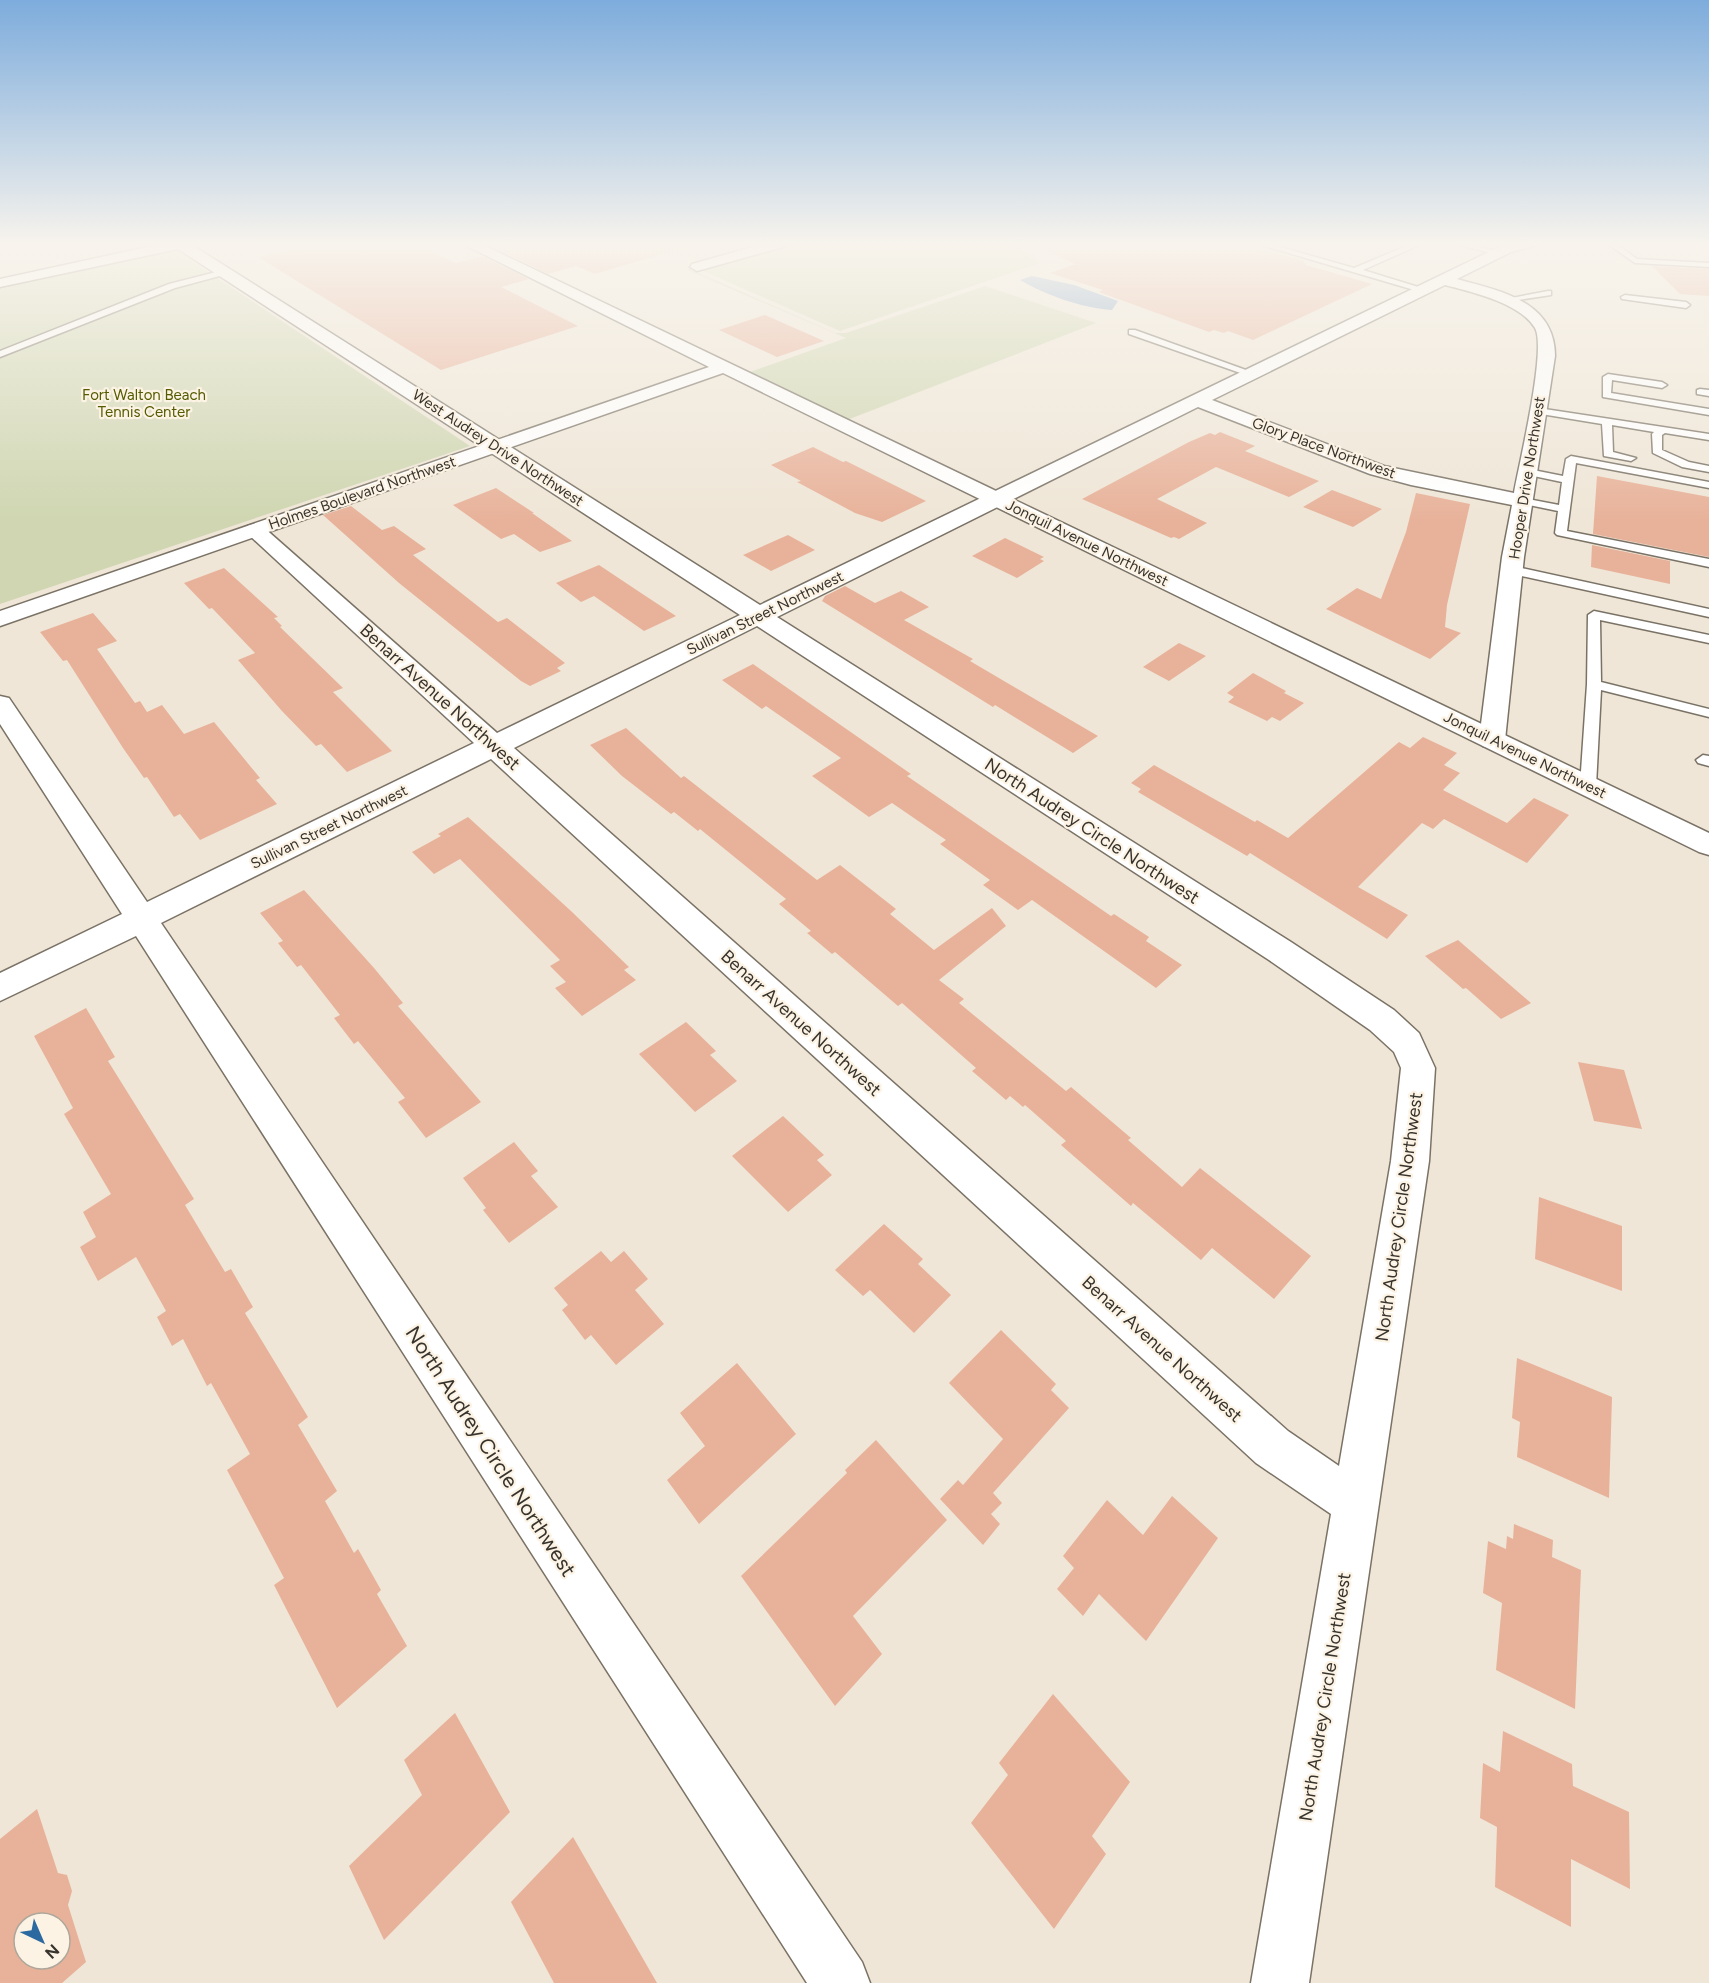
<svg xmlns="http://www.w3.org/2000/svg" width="1709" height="1983" viewBox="0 0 1709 1983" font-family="Figtree,sans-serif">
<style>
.green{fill:#cfd6b1}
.water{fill:#7da1ca}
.building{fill:#e8b29a;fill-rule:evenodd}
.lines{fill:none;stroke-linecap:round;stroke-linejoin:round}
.service-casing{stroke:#7a7265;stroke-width:3}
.minor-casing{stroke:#7a7265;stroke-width:3}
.tertiary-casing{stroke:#7a7265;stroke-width:3}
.service{fill:#fff;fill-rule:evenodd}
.minor{fill:#fff;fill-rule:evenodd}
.tertiary{fill:#fff;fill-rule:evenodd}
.labels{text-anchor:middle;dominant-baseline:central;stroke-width:4.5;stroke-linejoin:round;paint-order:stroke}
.far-park-label{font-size:15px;fill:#545c01;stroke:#fcf3e4}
.far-street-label{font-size:15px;fill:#37342e;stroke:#fcf3e4}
.street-label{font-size:18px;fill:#37342e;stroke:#fcf3e4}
.near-street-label{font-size:21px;fill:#37342e;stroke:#fcf3e4}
</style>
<rect width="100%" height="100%" fill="#efe6d7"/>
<g class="green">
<polygon points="801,242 1010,242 1040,263 840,331 701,270"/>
<polygon points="175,250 470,446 0,604 0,288"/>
<polygon points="690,269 835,333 846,333 985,286 1096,323 847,420 747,373 846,338 687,270"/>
</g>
<path class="water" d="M1032 276 1074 285 1118 301 1112 310C1081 308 1046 295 1020 280Z"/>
<g class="building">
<polygon points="331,242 339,242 356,250 390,242 412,242 456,263 482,256 529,279 501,287 578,326 441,370 258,257"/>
<polygon points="525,242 679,242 680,249 595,274 576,266 548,274 501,251 529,244"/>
<polygon points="1027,242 1234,242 1303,260 1306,265 1372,284 1253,340 1228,331 1224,333 1214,330 1209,332 1099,292 1103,290 1050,273 1075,264"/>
<polygon points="1652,266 1709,269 1709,296 1680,294"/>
<polygon points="765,315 824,341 777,357 719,330"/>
<polygon points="1220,432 1255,446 1245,451 1319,481 1289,497 1216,467 1157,499 1207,523 1179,539 1174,537 1171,538 1082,499 1189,442 1210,433 1215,435"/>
<polygon points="813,447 843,462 846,461 926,501 882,522 855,513 797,482 801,481 771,465"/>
<polygon points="1597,476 1709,497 1709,557 1593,534"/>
<polygon points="496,488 534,513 532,513 572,541 540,552 514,534 501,539 453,505"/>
<polygon points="1332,490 1382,509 1353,527 1303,507"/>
<polygon points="1416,493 1470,504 1447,605 1445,627 1461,633 1430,659 1326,609 1357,588 1381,599 1406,532"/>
<polygon points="351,506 382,530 394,526 426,549 413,555 498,622 507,618 565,663 557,668 561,671 530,686 521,681 399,583 323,515"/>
<polygon points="788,535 815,550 771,571 743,555"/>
<polygon points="1005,538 1044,557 1040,559 1044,561 1017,578 972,556"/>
<polygon points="1592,545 1670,561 1670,584 1591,567"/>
<polygon points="599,565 641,593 676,616 644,631 594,596 581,602 556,583"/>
<polygon points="224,568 278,617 274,618 282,626 280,627 343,688 333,692 392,751 347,772 321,744 316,746 281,710 238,660 255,653 212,608 209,609 184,583"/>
<polygon points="845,586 875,603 901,591 929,607 904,620 973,659 970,661 1098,736 1073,753 995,705 993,707 822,601 825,596"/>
<polygon points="93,613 117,641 97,649 135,703 140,701 147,712 162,705 184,734 214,722 260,778 256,780 277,804 200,840 180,814 174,817 147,777 144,778 123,748 67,660 63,661 40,632"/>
<polygon points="1179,643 1206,656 1169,681 1143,667"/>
<polygon points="753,664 911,774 907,776 1111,916 1114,914 1149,937 1146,941 1182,965 1156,988 1032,900 1018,910 983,885 990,880 940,844 946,840 892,803 869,817 812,776 841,758 766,706 762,709 722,680"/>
<polygon points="1253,673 1286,691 1284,693 1304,703 1280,721 1272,717 1267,721 1228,702 1234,697 1227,693"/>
<polygon points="626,728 681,778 684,776 817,880 840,865 896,909 890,914 934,950 992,908 1006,926 939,980 964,999 959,1003 1066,1091 1071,1087 1131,1138 1128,1140 1182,1187 1200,1168 1311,1256 1274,1299 1212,1248 1201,1260 1133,1203 1131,1206 1061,1145 1066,1141 1025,1105 1023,1107 1010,1096 1006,1100 972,1071 976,1068 902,1003 898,1006 835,952 832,954 807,933 811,931 779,904 786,899 700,829 698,831 674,812 671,814 622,776 590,745"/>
<polygon points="1423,737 1457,753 1444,765 1460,773 1443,790 1507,823 1534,798 1569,815 1527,863 1444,819 1433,829 1422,823 1358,887 1408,915 1387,939 1250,853 1247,856 1138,792 1141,789 1131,783 1154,765 1255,822 1257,820 1288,838 1399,742 1410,748"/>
<polygon points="468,817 571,911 629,967 624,970 636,980 582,1016 555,988 566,982 550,966 560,960 460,859 434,874 412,852 441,836 438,834"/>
<polygon points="304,890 374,968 403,1003 398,1006 481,1102 426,1138 398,1102 405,1098 358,1041 354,1044 334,1018 340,1015 301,965 297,967 278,943 283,941 260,913"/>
<polygon points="1458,940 1531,1003 1501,1019 1466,988 1463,989 1425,956"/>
<polygon points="86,1008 115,1057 108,1061 194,1199 185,1205 225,1272 231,1269 253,1307 245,1313 308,1417 298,1425 337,1491 325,1501 354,1553 358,1549 381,1590 377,1594 407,1646 337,1708 274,1585 284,1578 227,1470 250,1454 211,1383 207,1386 183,1339 172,1346 157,1317 166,1311 136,1257 98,1281 80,1247 96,1237 83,1212 111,1194 64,1114 73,1108 34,1036"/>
<polygon points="686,1022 716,1051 710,1055 737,1081 695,1112 639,1054"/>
<polygon points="1578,1062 1624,1070 1642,1129 1594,1121"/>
<polygon points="783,1116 824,1155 817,1160 832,1175 788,1212 732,1156"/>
<polygon points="514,1142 538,1171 531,1176 558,1207 509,1243 483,1210 486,1208 463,1178"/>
<polygon points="1539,1197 1622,1226 1622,1291 1535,1259"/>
<polygon points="884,1224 923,1259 918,1264 951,1295 914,1333 870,1290 863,1296 835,1270"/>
<polygon points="601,1251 611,1262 624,1251 648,1279 635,1290 664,1324 616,1365 591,1335 585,1340 562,1310 568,1305 554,1288"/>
<polygon points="1001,1330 1056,1384 1051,1390 1069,1408 993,1493 1002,1503 991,1514 1000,1524 983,1545 940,1499 958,1480 963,1485 1003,1439 949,1383"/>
<polygon points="1517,1358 1612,1397 1609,1498 1517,1457 1520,1422 1512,1418"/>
<polygon points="737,1363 796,1434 699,1524 667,1480 705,1446 680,1413"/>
<polygon points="876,1440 947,1520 853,1616 882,1654 835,1706 741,1576 847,1473 845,1470"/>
<polygon points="1172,1496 1218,1538 1146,1641 1099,1594 1083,1616 1057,1589 1074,1568 1063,1556 1107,1500 1143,1535"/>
<polygon points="1514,1524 1553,1540 1552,1557 1581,1570 1575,1709 1496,1670 1502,1603 1483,1593 1488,1541 1506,1549 1507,1536 1513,1539"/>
<polygon points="1053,1694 1130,1782 1092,1836 1106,1854 1054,1929 971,1823 1008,1775 999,1763"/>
<polygon points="455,1713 510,1812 384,1940 349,1866 422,1795 404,1760"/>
<polygon points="1503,1731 1572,1764 1573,1786 1629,1812 1630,1889 1571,1859 1571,1927 1495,1887 1497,1827 1480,1818 1483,1763 1500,1772"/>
<path d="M37 1809 58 1873 67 1875 72 1891 68 1905 86 1962 62 1983H0V1839ZM24 1923H60V1959H24Z"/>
<polygon points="573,1837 657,1983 554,1983 511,1902"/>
</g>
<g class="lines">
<g class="service-casing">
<g id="service">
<polygon points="1251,242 1263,242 1354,268 1416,242 1426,242 1363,270 1428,290 1421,292"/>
<polygon points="1449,242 1462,242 1502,253 1498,255"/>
<polygon points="1605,242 1614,242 1637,259 1709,263 1709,267 1635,263"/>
<polygon points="224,270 227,270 227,274 175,288 0,357 0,351 169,284"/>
<polygon points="1548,291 1551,291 1551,295 1505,302 1501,300"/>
<polygon points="1625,295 1686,302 1690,305 1686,308 1622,299 1621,297"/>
<polygon points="1129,330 1135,330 1257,374 1249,376 1129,334"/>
<polygon points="1608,374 1662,382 1667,385 1662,388 1612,380 1611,393 1709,409 1709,415 1603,397 1603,377"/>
<polygon points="1700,389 1709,390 1709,396 1697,394 1697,390"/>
<polygon points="1538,408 1709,434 1709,440 1665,433 1662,435 1662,450 1689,462 1709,466 1709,472 1682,467 1653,453 1652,434 1654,432 1612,425 1613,452 1636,458 1631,461 1604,456 1602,424 1535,413 1533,411"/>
<polygon points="1571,456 1709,482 1709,488 1576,463 1567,531 1709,559 1709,567 1557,535 1555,533 1558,511 1519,503 1517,501 1523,498 1559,505 1562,482 1524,474 1523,472 1528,469 1563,476 1566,459"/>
<polygon points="1512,566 1709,609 1709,617 1508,573 1506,570"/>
<polygon points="1594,611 1709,635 1709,643 1600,620 1601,682 1709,709 1709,717 1601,690 1596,786 1588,791 1580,786 1587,684 1588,615"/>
<polygon points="1703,755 1709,756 1709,766 1698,763 1696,760"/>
</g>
</g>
<g class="minor-casing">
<g id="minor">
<path d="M170 242H196L192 245 760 605 1501 246 1516 242H1539L1537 245 1511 252 1457 279C1500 291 1555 301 1555 356L1524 557 1505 740 1501 746 1492 748 1483 746 1479 740 1502 557 1512 505 1411 485 1370 474 1198 407 777 617 1291 942 1394 1010 1419 1033 1435 1068 1429 1161 1309 1983H1251L1331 1514 1256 1463 491 759 161 923 862 1962 870 1983H807L136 936 0 1001V973L122 914 0 724V696L9 698 147 902 474 743 248 534 244 530 248 526 255 524 262 526 497 733 740 615 178 249 0 287V279ZM1445 285C1472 292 1520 303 1535 328 1547 349 1519 464 1514 493L1384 466 1212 400ZM757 626 1269 960 1370 1030 1394 1052 1401 1068 1391 1161 1339 1466 1288 1431 514 748Z"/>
<polygon points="770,242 792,242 790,245 697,271 690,267 692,264"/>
</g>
</g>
<g class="tertiary-casing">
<polygon id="tertiary" points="459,242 477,242 1709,833 1709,855 1699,852 723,373 0,626 0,611 709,367"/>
</g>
<use href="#service" class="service"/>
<use href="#minor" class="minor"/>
<use href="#tertiary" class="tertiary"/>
</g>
<linearGradient id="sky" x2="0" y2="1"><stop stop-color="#7dacdc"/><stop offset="0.47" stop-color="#f8f4ed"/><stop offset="1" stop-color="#f8f4ed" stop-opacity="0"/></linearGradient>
<rect width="1709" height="520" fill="url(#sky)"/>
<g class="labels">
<g class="far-park-label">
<text x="144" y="395">Fort Walton Beach<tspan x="144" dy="17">Tennis Center</tspan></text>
</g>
<g class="far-street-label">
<text transform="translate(498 448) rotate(33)">West Audrey Drive Northwest</text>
<text transform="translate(1324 448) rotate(20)">Glory Place Northwest</text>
<text transform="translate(1527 478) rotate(-81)">Hooper Drive Northwest</text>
<text transform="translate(362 493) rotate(-19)">Holmes Boulevard Northwest</text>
<text transform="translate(1087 543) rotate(26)">Jonquil Avenue Northwest</text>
<text transform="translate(765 613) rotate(-26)">Sullivan Street Northwest</text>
<text transform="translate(1525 755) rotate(26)">Jonquil Avenue Northwest</text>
<text transform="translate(329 827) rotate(-26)">Sullivan Street Northwest</text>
</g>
<g class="street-label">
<text transform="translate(440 697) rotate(42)">Benarr Avenue Northwest</text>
<text transform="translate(1092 831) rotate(33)">North Audrey Circle Northwest</text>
<text transform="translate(801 1023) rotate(42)">Benarr Avenue Northwest</text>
<text transform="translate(1399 1217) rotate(-82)">North Audrey Circle Northwest</text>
<text transform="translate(1162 1349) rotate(42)">Benarr Avenue Northwest</text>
<text transform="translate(1325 1697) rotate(-81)">North Audrey Circle Northwest</text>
</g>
<g class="near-street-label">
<text transform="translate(491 1451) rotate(57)">North Audrey Circle Northwest</text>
</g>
</g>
<g transform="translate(42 1941) rotate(136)"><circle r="28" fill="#fcf3e4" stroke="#ada79b" stroke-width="1.5"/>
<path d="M0-4.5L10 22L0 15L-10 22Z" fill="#2c69a0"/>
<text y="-9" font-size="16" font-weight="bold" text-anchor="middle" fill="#37342e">N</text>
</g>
</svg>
